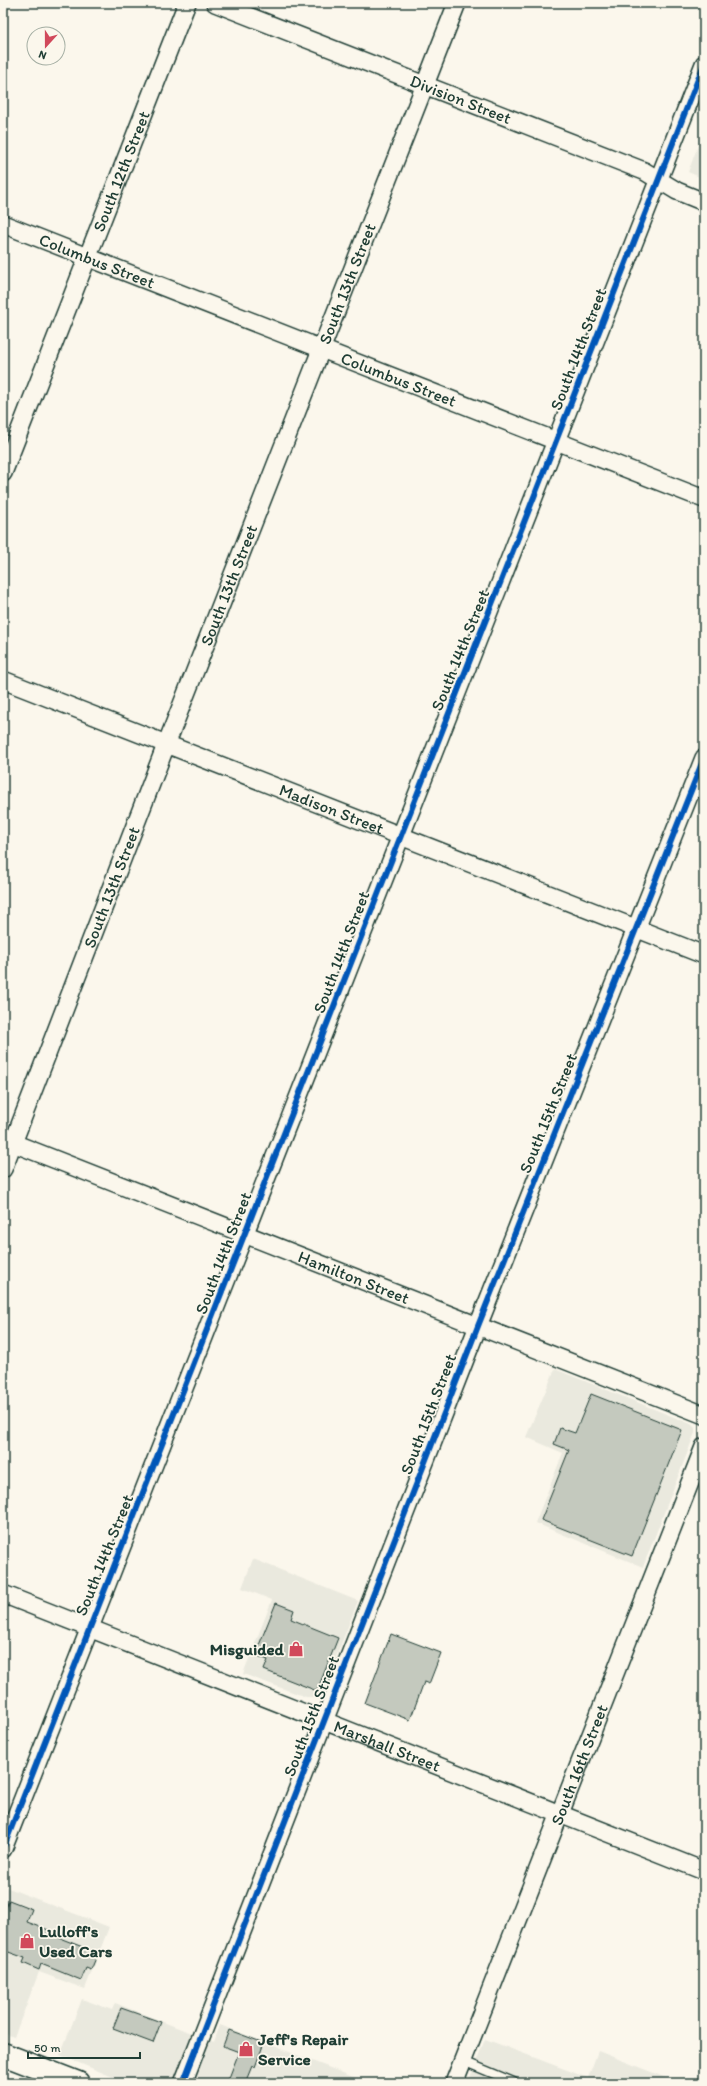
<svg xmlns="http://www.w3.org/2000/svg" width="707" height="2086" viewBox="0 0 707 2086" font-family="Itim,sans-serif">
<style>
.built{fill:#eae9de}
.building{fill:#c4c9be;stroke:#1f3d34}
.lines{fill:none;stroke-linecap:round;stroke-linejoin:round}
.service-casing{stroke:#1f3d34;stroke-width:11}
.minor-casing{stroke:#1f3d34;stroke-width:20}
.primary-casing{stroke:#1f3d34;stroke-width:25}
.service{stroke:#fbf7ec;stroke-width:8}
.minor{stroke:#fbf7ec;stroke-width:17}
.primary{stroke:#fbf7ec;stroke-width:22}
.cycleway-casing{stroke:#fbf7ec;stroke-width:8}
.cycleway{stroke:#0057b8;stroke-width:6}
.labels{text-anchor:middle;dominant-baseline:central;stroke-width:3.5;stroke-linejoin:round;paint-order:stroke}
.street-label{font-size:17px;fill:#1f3d34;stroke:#fbf7ec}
.poi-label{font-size:17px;font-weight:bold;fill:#1f3d34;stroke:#fbf7ec;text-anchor:start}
</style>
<rect width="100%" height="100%" fill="#fbf7ec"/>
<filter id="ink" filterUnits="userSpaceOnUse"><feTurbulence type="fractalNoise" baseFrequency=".025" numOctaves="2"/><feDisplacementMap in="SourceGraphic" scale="8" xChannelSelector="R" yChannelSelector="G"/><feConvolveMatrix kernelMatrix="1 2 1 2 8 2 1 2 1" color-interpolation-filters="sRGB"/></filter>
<g filter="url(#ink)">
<g class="built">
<polygon points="704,130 704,179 688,172"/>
<polygon points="555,1369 691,1424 695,1428 695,1433 643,1567 535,1523 563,1453 526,1437"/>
<polygon points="253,1559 358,1601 322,1693 317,1697 306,1697 243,1674 272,1600 242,1588"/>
<polygon points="3,1886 109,1927 85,1989 39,1972 14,2037 3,2033"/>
<polygon points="82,1999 112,2010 115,2003 214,2042 220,2025 358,2079 356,2083 127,2083 60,2055"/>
<polygon points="485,2039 588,2078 598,2051 679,2083 468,2083"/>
</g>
<g class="building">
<polygon points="591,1394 682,1430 632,1556 541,1520 569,1450 554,1444 560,1428 575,1433"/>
<polygon points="276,1603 294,1610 291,1619 338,1638 317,1691 264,1670 268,1660 255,1655"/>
<polygon points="391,1634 441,1653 429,1684 424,1682 410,1720 365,1703"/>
<polygon points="9,1900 32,1909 27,1922 54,1932 52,1935 98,1953 91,1970 86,1968 81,1980 41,1964 39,1970 23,1963 25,1958 3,1950 3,1916"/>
<polygon points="121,2008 161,2022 153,2043 113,2028"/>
<polygon points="229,2030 264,2043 255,2067 252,2066 245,2083 227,2083 239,2052 223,2046"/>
</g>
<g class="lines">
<g class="service-casing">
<polyline id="service" points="463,2061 516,2083"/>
</g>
<g class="minor-casing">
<g id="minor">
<path id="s1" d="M215 3 644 171 677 191 704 202"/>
<path id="s2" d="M3 224 704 499"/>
<path id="s3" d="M3 473 187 3"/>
<path id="s4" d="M3 680 704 955"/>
<path id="s5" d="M3 1139 704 1415"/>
<path id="s6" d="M3 1169 166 745 457 3"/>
<path id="s7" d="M3 1594 704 1871"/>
<polyline points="3,1849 704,64"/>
<polyline points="183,2083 478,1326 704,758"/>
<path id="s8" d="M454 2083 704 1447"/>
</g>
</g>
<g class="primary-casing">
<polyline id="primary" points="3,2054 78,2083"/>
</g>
<use href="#service" class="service"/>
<use href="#minor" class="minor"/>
<use href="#primary" class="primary"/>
<g class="cycleway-casing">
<g id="cycleway">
<polyline points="3,1849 704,64"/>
<polyline points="183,2083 478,1326 704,758"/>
</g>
</g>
<use href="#cycleway" class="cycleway"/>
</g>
</g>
<defs>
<g id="shop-bare" transform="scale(1.2)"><path d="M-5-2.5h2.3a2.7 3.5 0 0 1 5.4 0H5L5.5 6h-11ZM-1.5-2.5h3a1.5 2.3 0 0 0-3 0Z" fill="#d1495b" stroke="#fbf7ec" stroke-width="2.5" paint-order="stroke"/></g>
</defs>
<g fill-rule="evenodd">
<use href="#shop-bare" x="296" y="1649"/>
<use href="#shop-bare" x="27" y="1941"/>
<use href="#shop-bare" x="246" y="2049"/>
</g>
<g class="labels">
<g class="street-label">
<text stroke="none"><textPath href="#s1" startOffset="264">Division Street</textPath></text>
<text stroke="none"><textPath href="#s3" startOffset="324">South 12th Street</textPath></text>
<text stroke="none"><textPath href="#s2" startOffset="101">Columbus Street</textPath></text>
<text stroke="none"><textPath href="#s6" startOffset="950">South 13th Street</textPath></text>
<text transform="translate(578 349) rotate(-69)">South 14th Street</text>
<text stroke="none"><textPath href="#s2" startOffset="425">Columbus Street</textPath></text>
<text stroke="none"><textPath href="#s6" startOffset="626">South 13th Street</textPath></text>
<text transform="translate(460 650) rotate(-68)">South 14th Street</text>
<text stroke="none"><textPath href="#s4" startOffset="353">Madison Street</textPath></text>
<text stroke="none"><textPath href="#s6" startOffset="302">South 13th Street</textPath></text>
<text transform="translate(341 952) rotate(-69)">South 14th Street</text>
<text transform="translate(548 1113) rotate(-68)">South 15th Street</text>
<text transform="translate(223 1253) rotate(-69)">South 14th Street</text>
<text stroke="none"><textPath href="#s5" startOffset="377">Hamilton Street</textPath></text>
<text transform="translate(428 1414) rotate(-69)">South 15th Street</text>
<text transform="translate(104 1555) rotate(-68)">South 14th Street</text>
<text transform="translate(311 1716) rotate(-69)">South 15th Street</text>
<text stroke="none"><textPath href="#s7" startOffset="413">Marshall Street</textPath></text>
<text stroke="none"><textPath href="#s8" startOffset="342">South 16th Street</textPath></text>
</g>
<g class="poi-label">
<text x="284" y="1649" text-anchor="end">Misguided</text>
<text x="39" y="1931">Lulloff's<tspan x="39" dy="20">Used Cars</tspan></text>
<text x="258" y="2039">Jeff's Repair<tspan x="258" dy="20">Service</tspan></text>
</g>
</g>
<rect width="707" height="2086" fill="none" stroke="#fbf7ec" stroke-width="16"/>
<rect x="8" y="8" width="691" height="2070" fill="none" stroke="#1f3d34" stroke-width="1.5" filter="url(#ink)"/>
<g transform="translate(46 46) rotate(201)"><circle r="19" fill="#fbf7ec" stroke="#a3ada2"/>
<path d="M0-3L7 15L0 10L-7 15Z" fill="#d1495b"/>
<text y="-6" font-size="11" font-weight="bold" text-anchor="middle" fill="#1f3d34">N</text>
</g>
<path d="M28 2052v6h112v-6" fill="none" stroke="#1f3d34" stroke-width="2"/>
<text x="34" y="2052" font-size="12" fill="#1f3d34" stroke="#fbf7ec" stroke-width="3" paint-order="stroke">50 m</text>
</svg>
